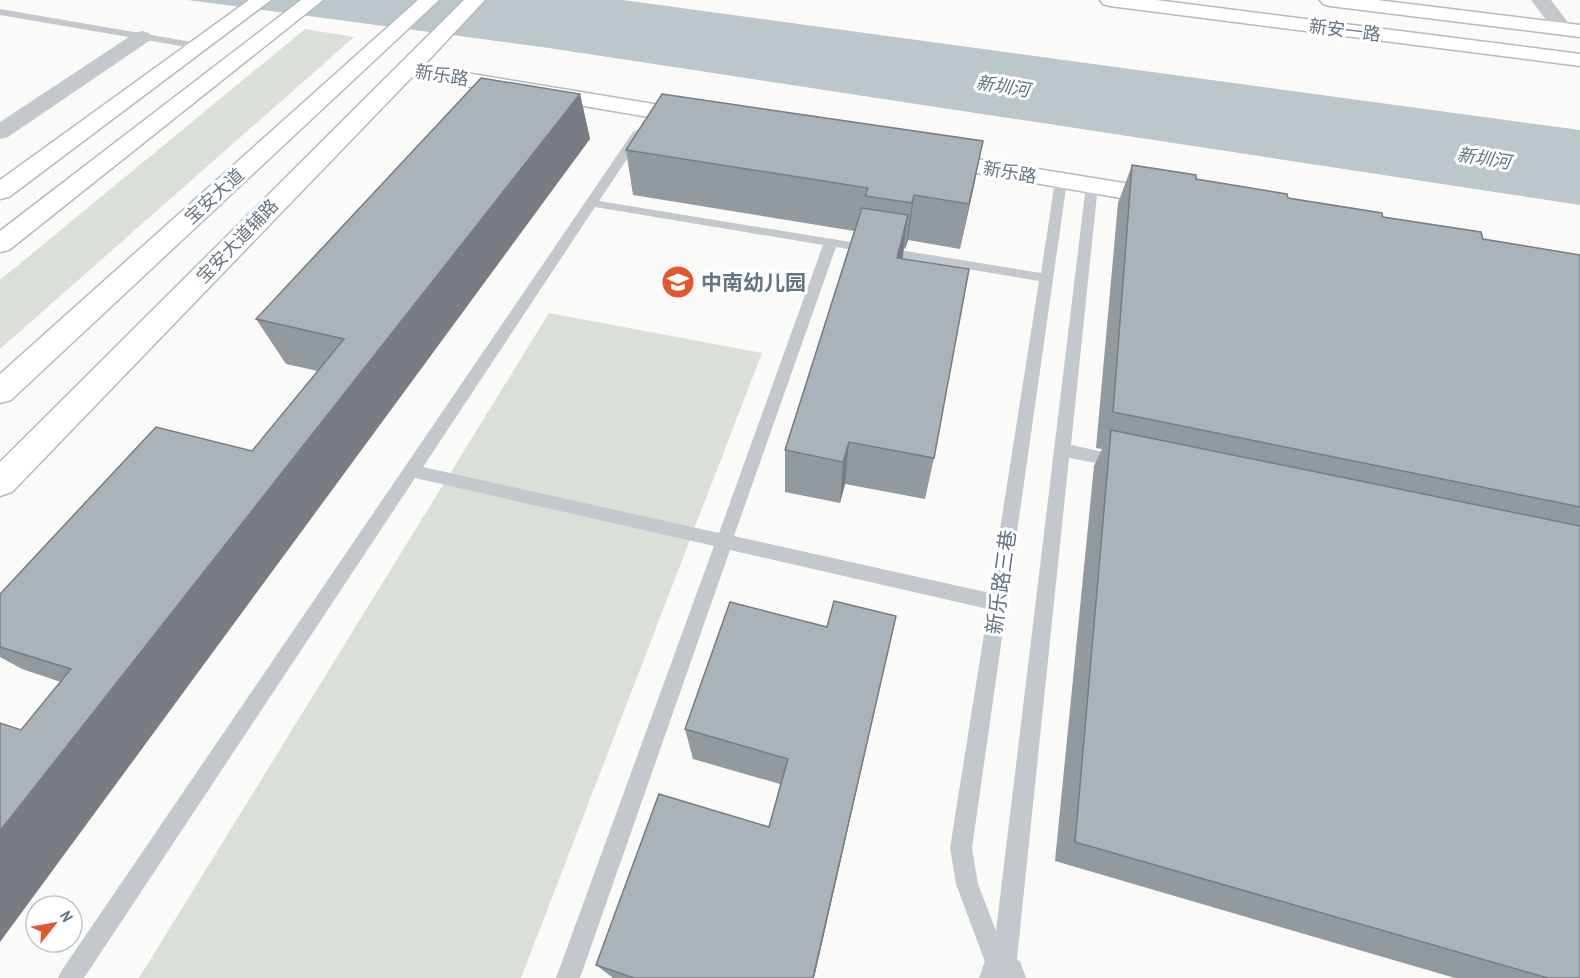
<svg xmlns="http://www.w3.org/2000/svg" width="1580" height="978" viewBox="0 0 1580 978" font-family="'Archivo Narrow','Noto Sans SC',sans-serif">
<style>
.green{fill:#dadfd7}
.water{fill:#bbc7cb}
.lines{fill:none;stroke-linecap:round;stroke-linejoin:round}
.secondary-casing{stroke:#b3babf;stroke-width:3}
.primary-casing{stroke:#b5babe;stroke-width:3}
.lane{fill:#c3c8cc;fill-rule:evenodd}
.street{fill:#c3c8cc;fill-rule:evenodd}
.secondary{fill:#fff;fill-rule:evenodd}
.primary{fill:#fff;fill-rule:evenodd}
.wall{fill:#929a9f}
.shaded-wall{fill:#777d82}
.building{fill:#aab3b9;stroke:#777d82;stroke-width:1.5}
.labels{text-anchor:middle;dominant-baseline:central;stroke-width:6;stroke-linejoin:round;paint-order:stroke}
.far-street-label{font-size:18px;fill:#657683;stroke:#fff}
.far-water-label{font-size:18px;font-style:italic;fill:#60757c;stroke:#fff}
.poi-label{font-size:21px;font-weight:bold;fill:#657683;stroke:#fff;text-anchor:start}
.street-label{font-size:21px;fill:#657683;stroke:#fff}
</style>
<rect width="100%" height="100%" fill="#fafaf8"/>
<g class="green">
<polygon points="305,29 354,37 0,349 0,280"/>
<polygon points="549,313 762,353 521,978 139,978"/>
</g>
<polygon class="water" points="188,0 623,0 1580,130 1580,205 549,48"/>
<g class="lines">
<g class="secondary-casing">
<g id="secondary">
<polygon points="249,0 271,0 9,197 0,199 0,180"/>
<polygon points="464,0 485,0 423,66 696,111 704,113 707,118 704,123 696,125 412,77 12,492 0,496 0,462"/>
<polygon points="933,152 1167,190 1176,193 1179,198 1176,203 1167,206 925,164 921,159 925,154"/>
</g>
</g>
<g class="primary-casing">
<g id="primary">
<polygon points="301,0 323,0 9,250 0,252 0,231"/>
<polygon points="418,0 439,0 11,400 0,403 0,374"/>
<polygon points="1100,0 1156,0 1580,54 1580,66 1110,6 1103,4"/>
<polygon points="1320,0 1377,0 1580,25 1580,37 1330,6 1323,4"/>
</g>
</g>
<g class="lane">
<polygon points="0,9 198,43 203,46 198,49 0,15"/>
<path d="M639 129 645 132 599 201 1041 273 1055 181 1061 177 1067 181 972 848 978 884 996 931 1086 185 1092 181 1098 185 1071 445 1118 455 1124 457 1126 461 1124 465 1118 467 1069 458 1015 978H991L956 884 950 848 988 609 730 550 580 978H556L714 546 415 478 84 978H58L62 970 633 132ZM595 207 823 245 719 533 423 467ZM836 247 1039 281 990 593 734 536Z"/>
</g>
<g class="street">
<polygon points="1531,0 1551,0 1573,29 1570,33 1556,33"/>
<polygon points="142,31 149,33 152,37 149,41 8,137 0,139 0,122 135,33"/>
<polygon points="1002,955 1020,961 1026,978 979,978 985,961"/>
</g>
<use href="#secondary" class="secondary"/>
<use href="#primary" class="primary"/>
</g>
<g class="wall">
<polygon points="580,94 590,139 21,730 61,682 22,669 0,657 0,594 252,451 318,371 286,364 256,319"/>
<polygon points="983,141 960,249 908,240 905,249 904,248 903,259 934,458 925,499 845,484 840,503 785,492 785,450 854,231 633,195 626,150"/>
<polygon points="1132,165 1196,179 1383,217 1483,239 1580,255 1580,978 1455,978 1055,861 1094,466 1102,449 1096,448 1118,203"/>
<polygon points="896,616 814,978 613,978 596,965 769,827 780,784 693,759 685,729 827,627"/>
</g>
<g class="shaded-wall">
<polygon points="580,94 590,139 0,942 0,831"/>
<polygon points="983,141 974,186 960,249 969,204"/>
<polygon points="914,195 908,240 905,249 912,203"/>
<polygon points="908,215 902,260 897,258"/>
<polygon points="849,442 845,484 840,503 843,462"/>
<polygon points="896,616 814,978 813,978"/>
</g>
<g class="building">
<polygon points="481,78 580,94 0,831 0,723 21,730 71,669 0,647 0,594 156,427 252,451 344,339 256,319"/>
<polygon points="662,94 983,141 969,204 914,195 912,203 865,196 868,188 626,150"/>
<polygon points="1132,165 1196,175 1196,179 1287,194 1288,198 1382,213 1383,217 1481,232 1483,239 1580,255 1580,507 1113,412"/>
<polygon points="862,208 908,215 897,258 969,269 934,458 849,442 843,462 785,450"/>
<polygon points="1111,430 1580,526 1580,978 1548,978 1075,842"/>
<polygon points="834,601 896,616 813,978 634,978 596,965 659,794 769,827 788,759 685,729 730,602 827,627"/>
</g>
<defs>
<g id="school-disc" transform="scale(1.725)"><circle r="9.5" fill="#e4572e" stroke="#fff"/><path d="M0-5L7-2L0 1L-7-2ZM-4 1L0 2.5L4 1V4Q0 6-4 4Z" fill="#fff"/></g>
</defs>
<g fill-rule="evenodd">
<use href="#school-disc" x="678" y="282"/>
</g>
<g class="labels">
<g class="far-street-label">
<text transform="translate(1345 30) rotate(7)">新安一路</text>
<text transform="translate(442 75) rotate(9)">新乐路</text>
<text transform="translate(1010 172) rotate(10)">新乐路</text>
<text transform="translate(214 196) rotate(-42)">宝安大道</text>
<text transform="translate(237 241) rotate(-46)">宝安大道辅路</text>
</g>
<g class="far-water-label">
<text transform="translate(1003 86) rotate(9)">新圳河</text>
<text transform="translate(1484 158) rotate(9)">新圳河</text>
</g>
<g class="poi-label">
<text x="701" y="282">中南幼儿园</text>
</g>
<g class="street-label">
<text transform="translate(1001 582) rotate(-82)">新乐路三巷</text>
</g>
</g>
<g transform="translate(54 924) rotate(59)"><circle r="28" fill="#ffffff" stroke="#c1c8cd" stroke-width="1.5"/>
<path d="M0-4.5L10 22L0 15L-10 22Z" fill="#e4572e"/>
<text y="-9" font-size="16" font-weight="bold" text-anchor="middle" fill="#657683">N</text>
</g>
</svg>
